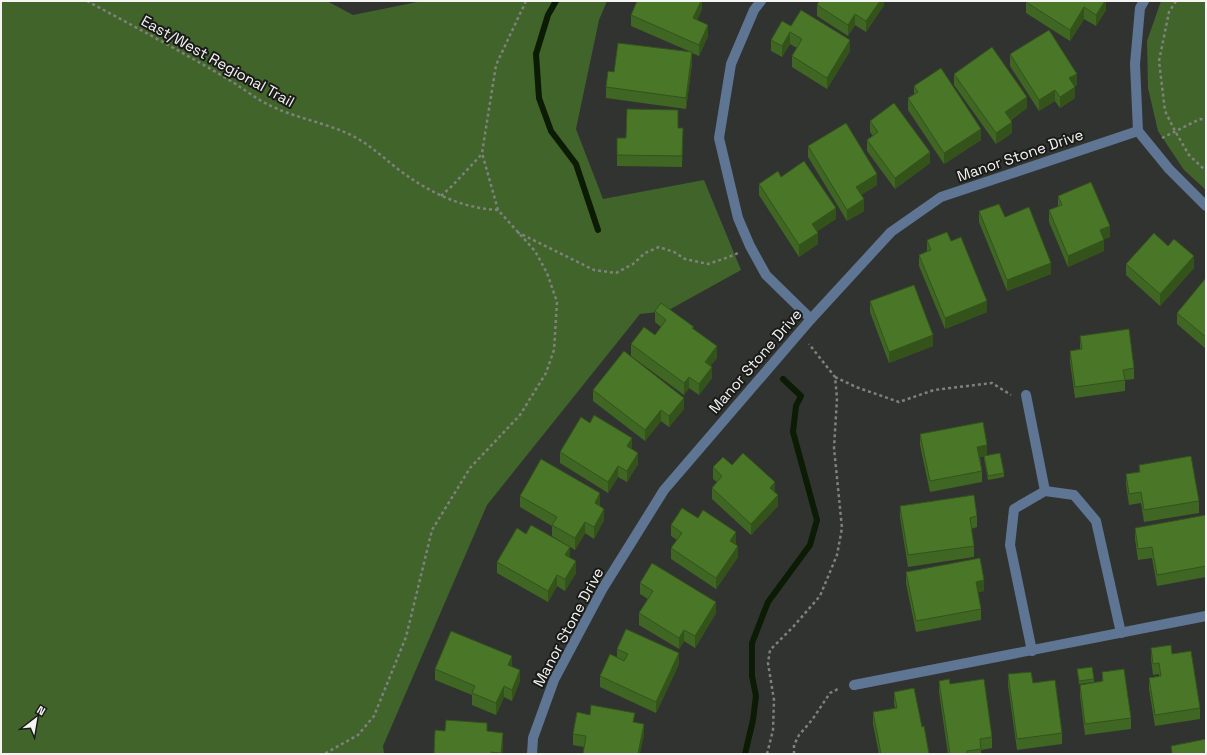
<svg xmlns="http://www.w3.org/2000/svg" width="1207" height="755" viewBox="0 0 1207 755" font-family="'Space Grotesk',sans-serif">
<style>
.green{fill:#41642a}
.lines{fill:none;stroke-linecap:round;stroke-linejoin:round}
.stream{stroke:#0c1b03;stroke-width:6}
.path{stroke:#7f817e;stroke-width:2.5;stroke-dasharray:3 3;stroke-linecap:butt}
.minor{stroke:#5f7594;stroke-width:10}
.wall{fill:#3f6622}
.shaded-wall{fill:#33531b}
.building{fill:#497727;stroke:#33531b}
.labels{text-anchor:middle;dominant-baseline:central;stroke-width:4;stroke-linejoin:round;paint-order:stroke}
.street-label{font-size:15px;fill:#f4f5f3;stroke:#1a1b19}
</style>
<rect width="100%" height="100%" fill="#313330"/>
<g class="green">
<polygon points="1,1 327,1 353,15 422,1 607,1 599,20 576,129 603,199 704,180 741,270 667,311 640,314 487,505 383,746 384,754 1,754"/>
<polygon points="1161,1 1206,1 1206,190 1184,170 1158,131 1148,88 1147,41"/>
</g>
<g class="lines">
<g class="stream">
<polyline points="556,1 548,15 536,54 539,98 551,131 576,164 598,230"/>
<polyline points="745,754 753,720 756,696 752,676 752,643 768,602 810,545 817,520 793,432 796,406 801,396 783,379"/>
</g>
<g class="path">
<path d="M87 1C128 23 169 45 209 68 219 74 230 80 240 87 248 92 257 99 265 103 293 118 325 122 353 136 370 145 384 158 399 170 429 192 460 208 498 210L535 251 547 273 557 302 554 350 546 373 520 415 470 468 432 530 406 637 374 716 358 735 324 754"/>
<polyline points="1176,1 1169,12 1159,61 1165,111 1175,131 1189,155 1206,171"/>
<polyline points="1162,138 1200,119 1206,120"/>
<polyline points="441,196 452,186 482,154"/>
<polyline points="498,210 482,153 496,65 526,1"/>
<polyline points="517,232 594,270 616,273 633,264 645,253 659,247 674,252 685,259 708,264 729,257 738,253"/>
<polyline points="835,377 856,387 899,402 934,390 992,383 1011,395"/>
<polyline points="767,754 773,730 774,700 768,663 770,650 793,627 820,596 837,555 842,528 834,448 837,398 835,377 809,344"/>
<polyline points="794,754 794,745 799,735 812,720 830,693 840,688"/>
</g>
<g class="minor">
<polyline points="761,1 754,10 731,64 719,138 738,218 750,246 766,275 811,319"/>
<polyline points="1144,1 1140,8 1135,64 1138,131 1169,169 1206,206"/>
<polyline points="1026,395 1045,491"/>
<polyline points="1032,651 1010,545 1014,509 1045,491 1074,495 1096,521 1121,633"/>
<polyline points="854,685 1206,616"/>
<polyline points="532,754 533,738 554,680 603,588 664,490 811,319 891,232 941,197 1138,131"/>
</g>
</g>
<g class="wall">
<polygon points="702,1 702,9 697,20 708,36 699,56 692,53 692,64 686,109 606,98 606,87 614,72 691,52 631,26 631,15"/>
<polygon points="884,1 884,5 866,32 855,25 848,36 817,16 817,5"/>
<polygon points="1106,1 1106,10 1096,26 1084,19 1070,41 1026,13 1026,2"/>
<polygon points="791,26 850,51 827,89 792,67 792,56 797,48 790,44 782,57 771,51 771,40"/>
<polygon points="1010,54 1077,85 1074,86 1075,98 1060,108 1055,101 1039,111 1010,66"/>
<polygon points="954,74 1027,108 1011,120 1012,133 996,144 954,85"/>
<polygon points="914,86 981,140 944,164 908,110 908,98 914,94"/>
<polygon points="870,121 930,163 895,189 867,151 867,140 873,136 870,132"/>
<polygon points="678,128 683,128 682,167 617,166 617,138 626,138"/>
<polygon points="808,146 877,185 861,195 864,211 847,221 808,157"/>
<polygon points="781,177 836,219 817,231 818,244 799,257 759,195 759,184"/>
<polygon points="1058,196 1110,237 1104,239 1104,251 1068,267 1049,222 1049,210 1058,206"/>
<polygon points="979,211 1005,217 1051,274 1007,291 979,222"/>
<polygon points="927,240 951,241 987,312 945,329 919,266 919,255 927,251"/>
<polygon points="1126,264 1194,268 1160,306 1126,275"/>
<polygon points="1206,280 1206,349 1177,324 1177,313"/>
<polygon points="870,301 933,346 889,363 870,312"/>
<polygon points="655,311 694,329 717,358 710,366 712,378 699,395 689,388 684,395 631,356 631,344 655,335 661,327 655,322"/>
<polygon points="1080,336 1134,368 1134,379 1125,380 1125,391 1075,398 1070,362 1070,351 1080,349"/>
<polygon points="593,390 684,409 669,427 661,421 645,441 593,401"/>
<polygon points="920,434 987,455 1004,473 1004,477 988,480 984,459 984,456 980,457 982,471 982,482 930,492 920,445"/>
<polygon points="632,449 638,464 627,482 618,477 608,493 560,463 560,452"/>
<polygon points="732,465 778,506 751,535 712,499 712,488 717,482 713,479 713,467"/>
<polygon points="1139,465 1199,501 1199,513 1144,522 1141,503 1129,505 1126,485 1126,474 1139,472"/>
<polygon points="520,496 600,504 600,506 604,520 594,539 585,533 575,550 552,536 552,526 520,507"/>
<polygon points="900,506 977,516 977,527 971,529 974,546 974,557 908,567 900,517"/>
<polygon points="1206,515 1206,577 1157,586 1152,558 1138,560 1135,539 1135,528"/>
<polygon points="698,518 736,543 735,544 738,557 716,589 671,559 671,548 677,540 671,536 671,525"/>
<polygon points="570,558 576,573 565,591 557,586 548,602 497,573 497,562"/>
<polygon points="906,572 984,591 978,592 981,609 981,620 916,632 906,583"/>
<polygon points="640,583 716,613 695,648 684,641 679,649 639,625 639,613 648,599 640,594"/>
<polygon points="1151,648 1172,654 1200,708 1200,719 1155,726 1149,689 1149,678 1159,676 1159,674 1153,675 1151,659"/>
<polygon points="617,649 679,664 656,713 600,687 600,676 617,658"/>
<polygon points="512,666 520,681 512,701 504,697 496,715 472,705 472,695 435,680 435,669"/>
<polygon points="1077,669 1094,679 1094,682 1079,684"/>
<polygon points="1102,672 1131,718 1131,729 1085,735 1080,696 1080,685 1102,682"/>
<polygon points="1008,674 1033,683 1062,733 1062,744 1017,750 1008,685"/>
<polygon points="939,681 950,684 992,737 992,748 981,750 981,754 948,754 939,692"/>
<polygon points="894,692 922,727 929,754 879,754 873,724 873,712 895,708 894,703"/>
<polygon points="635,723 644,735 584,747 573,745 573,734"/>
<polygon points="487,731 503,744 502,754 434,754"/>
</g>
<g class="shaded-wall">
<polygon points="701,1 702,1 702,9 693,30 693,18"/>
<polygon points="880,1 884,1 884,5 866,32 866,21"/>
<polygon points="1105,1 1106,1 1106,10 1096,26 1096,15"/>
<polygon points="1084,7 1084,19 1070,41 1070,30"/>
<polygon points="855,14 855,25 848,36 848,25"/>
<polygon points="708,25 708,36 699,56 699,45"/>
<polygon points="790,32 790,44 782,57 782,46"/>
<polygon points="850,40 850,51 827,89 827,78"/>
<polygon points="692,52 692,64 686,109 686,98"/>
<polygon points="1077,74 1077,85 1069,90 1069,78"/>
<polygon points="1075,87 1075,98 1060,108 1060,97"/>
<polygon points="1055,90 1055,101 1039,111 1039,100"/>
<polygon points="1027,97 1027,108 1005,123 1005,112"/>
<polygon points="1012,122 1012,133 996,144 996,133"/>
<polygon points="981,129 981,140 944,164 944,153"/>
<polygon points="930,152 930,163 895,189 895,178"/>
<polygon points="877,174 877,185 856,198 856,187"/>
<polygon points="864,199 864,211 847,221 847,210"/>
<polygon points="836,208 836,219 812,235 812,224"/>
<polygon points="1110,226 1110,237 1100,241 1100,230"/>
<polygon points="818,233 818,244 799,257 799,245"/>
<polygon points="1104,240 1104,251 1068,267 1068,256"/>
<polygon points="1194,256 1194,268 1160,306 1160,294"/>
<polygon points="1051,263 1051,274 1007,291 1007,280"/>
<polygon points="987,301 987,312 945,329 945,318"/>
<polygon points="933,335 933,346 889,363 889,352"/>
<polygon points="717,346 717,358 705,373 705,362"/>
<polygon points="712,367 712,378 699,395 699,384"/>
<polygon points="689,377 689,388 684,395 684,383"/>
<polygon points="684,398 684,409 669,427 669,416"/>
<polygon points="661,410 661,421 645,441 645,430"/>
<polygon points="632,438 632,449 627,446"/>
<polygon points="987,445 987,456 977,458 977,447"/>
<polygon points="638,453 638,464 627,482 627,471"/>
<polygon points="618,466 618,477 608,493 608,482"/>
<polygon points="775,482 775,494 770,488"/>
<polygon points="600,493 600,504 595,514 595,503"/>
<polygon points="778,495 778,506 751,535 751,524"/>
<polygon points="604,509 604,520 594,539 594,527"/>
<polygon points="585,522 585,533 575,550 575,538"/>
<polygon points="736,532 736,543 730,552 730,541"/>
<polygon points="738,546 738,557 716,589 716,578"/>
<polygon points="570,547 570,558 565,555"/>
<polygon points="576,561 576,573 565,591 565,579"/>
<polygon points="557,575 557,586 548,602 548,591"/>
<polygon points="984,580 984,591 976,593 976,582"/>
<polygon points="716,602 716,613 695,648 695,636"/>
<polygon points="684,630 684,641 679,649 679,638"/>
<polygon points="679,653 679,664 656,713 656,702"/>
<polygon points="512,656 512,667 508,665"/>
<polygon points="520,670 520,681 512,701 512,690"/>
<polygon points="504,686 504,697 496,715 496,703"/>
<polygon points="644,724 644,735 640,754 638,754"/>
<polygon points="503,733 503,744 502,754 501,754"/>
</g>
<g class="building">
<polygon points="637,1 701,1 693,18 708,25 699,45 631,15"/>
<polygon points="819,1 880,1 866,21 855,14 848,25 817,5"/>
<polygon points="1026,1 1105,1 1096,15 1084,7 1070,30 1026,2"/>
<polygon points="801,10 850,40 827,78 792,56 802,39 790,32 782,46 771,40 782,21 791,26"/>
<polygon points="1049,30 1077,74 1069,78 1075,87 1060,97 1055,90 1039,100 1010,54"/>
<polygon points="618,43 692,52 686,98 606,87 608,71 614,72"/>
<polygon points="992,47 1027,97 1005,112 1012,122 996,133 954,74"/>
<polygon points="941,68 981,129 944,153 908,98 918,92 914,86"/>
<polygon points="894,103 930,152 895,178 867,140 878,132 870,121"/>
<polygon points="627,109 678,110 678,128 683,128 682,156 617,155 617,138 626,138"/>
<polygon points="846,123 877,174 856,187 864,199 847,210 808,146"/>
<polygon points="804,161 836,208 812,224 818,233 799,245 759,184 778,171 781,177"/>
<polygon points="1091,182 1110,226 1100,230 1104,240 1068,256 1049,210 1062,205 1058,196"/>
<polygon points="999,204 1005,217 1029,207 1051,263 1007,280 979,211"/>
<polygon points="947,232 951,241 961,237 987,301 945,318 919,255 931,250 927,240"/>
<polygon points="1154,233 1168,246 1174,239 1194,256 1160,294 1126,264"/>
<polygon points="1205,279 1206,280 1206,337 1177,313"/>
<polygon points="914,285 933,335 889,352 870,301"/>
<polygon points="661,303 694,327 692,328 717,346 705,362 712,367 699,384 689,377 684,383 631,344 644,327 655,335 666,320 655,311"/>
<polygon points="1129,329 1134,368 1123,370 1125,380 1075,387 1070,351 1082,349 1080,336"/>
<polygon points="624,351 684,398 669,416 661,410 645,430 593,390"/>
<polygon points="594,415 632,438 627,446 638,453 627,471 618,466 608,482 560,452 581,417 590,423"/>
<polygon points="983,422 987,445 977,447 982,471 930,481 920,434"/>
<polygon points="743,453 775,482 770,488 778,495 751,524 712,488 722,476 713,467 723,457 732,465"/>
<polygon points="1000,453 1004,473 988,476 984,456"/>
<polygon points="1191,456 1199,501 1144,510 1141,492 1129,494 1126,474 1140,472 1139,465"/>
<polygon points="541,459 600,493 595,503 604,509 594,527 585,522 575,538 552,525 557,517 520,496"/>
<polygon points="974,495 977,516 970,518 974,546 908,555 900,506"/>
<polygon points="682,508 698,518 703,510 736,532 730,541 738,546 716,578 671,548 682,533 671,525"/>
<polygon points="1206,515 1206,566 1157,575 1152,547 1138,549 1135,528"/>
<polygon points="531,525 570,547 565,555 576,561 565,579 557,575 548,591 497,562 517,528 526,534"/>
<polygon points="980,558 984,580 976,582 981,609 916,621 906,572"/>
<polygon points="652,563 716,602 695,636 684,630 679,638 639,613 653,591 640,583"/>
<polygon points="626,629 679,653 656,702 600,676 610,654 624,661 628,654 617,649"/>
<polygon points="451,631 512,656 508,665 520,670 512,690 504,686 496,703 472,693 475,686 435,669"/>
<polygon points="1171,645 1172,654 1191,651 1200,708 1155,715 1149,678 1161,676 1159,663 1153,664 1151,648"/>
<polygon points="1092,667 1094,679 1079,681 1077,669"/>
<polygon points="1124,669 1131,718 1085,724 1080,685 1103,681 1102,672"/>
<polygon points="1031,672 1033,683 1055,680 1062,733 1017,739 1008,674"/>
<polygon points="949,679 950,684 984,679 992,737 980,739 981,749 967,751 967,754 950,754 939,681"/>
<polygon points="914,688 922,727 924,726 929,754 881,754 873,712 897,708 894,692"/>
<polygon points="591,705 635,713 633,722 644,724 638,754 583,754 586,736 573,734 577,712 590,715"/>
<polygon points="446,720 487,723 487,731 503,733 501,753 491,752 491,754 434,754 435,730 445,731"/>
<polygon points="1206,739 1206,754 1172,754 1171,746"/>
</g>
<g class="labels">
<g class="street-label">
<text transform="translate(218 61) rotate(29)">East/West Regional Trail</text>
<text transform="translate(1020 155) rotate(-19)">Manor Stone Drive</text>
<text transform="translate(755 361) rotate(-49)">Manor Stone Drive</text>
<text transform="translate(568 627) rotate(-62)">Manor Stone Drive</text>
</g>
</g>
<rect width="1207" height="755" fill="none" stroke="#f4f5f3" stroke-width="4"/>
<g transform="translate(36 719) rotate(31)" stroke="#1a1b19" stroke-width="3" paint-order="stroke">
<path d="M0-3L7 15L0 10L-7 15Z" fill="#f4f5f3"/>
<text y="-6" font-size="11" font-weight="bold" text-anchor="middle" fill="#f4f5f3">N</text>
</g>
</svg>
